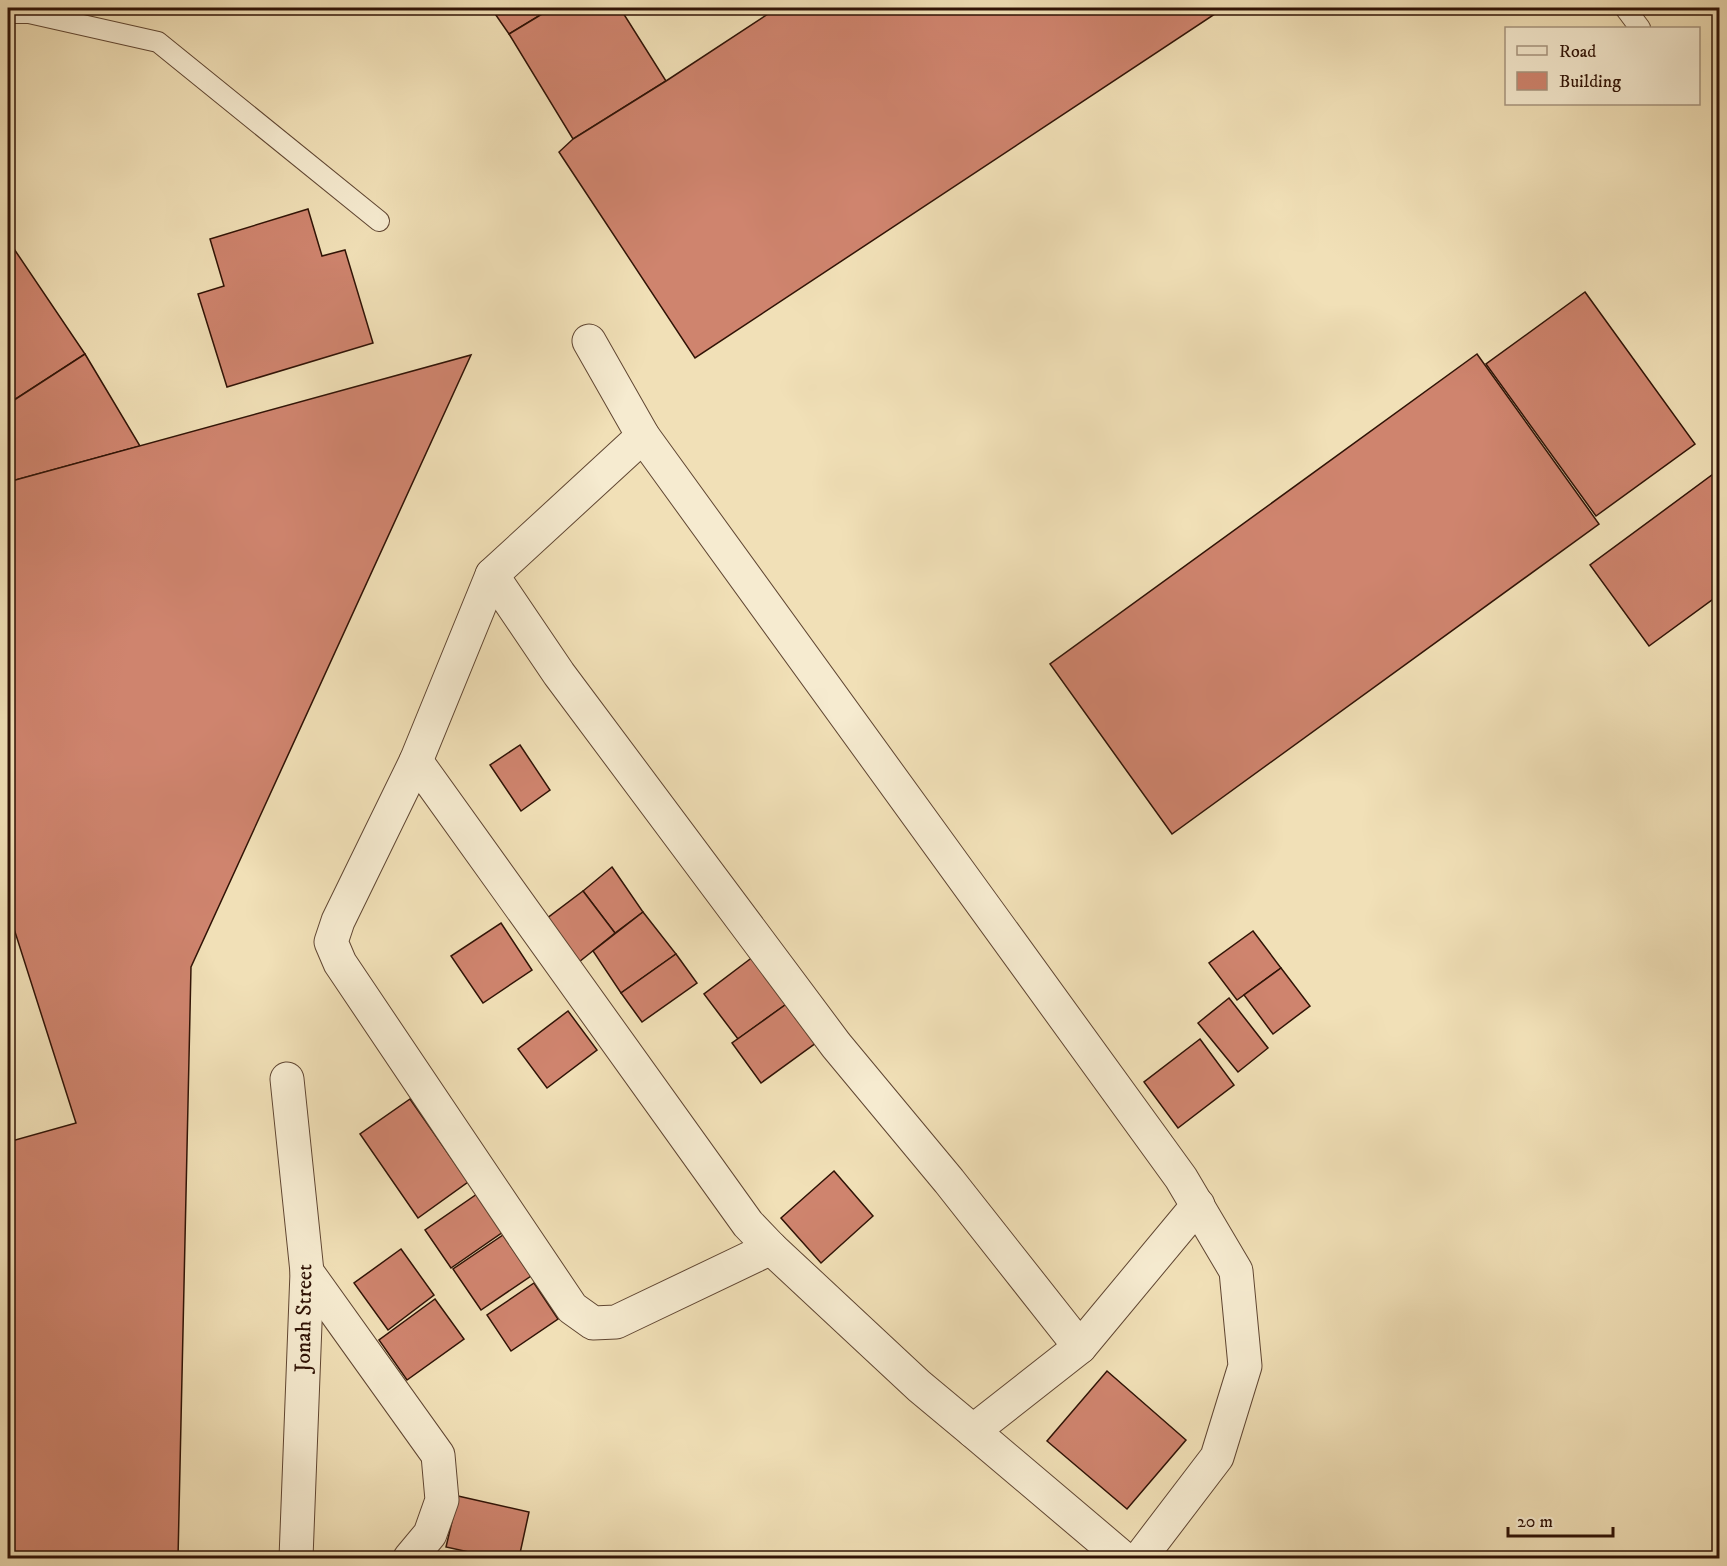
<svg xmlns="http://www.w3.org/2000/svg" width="1727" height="1566" viewBox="0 0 1727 1566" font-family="'IM FELL DW Pica',serif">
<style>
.building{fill:#cf846e;stroke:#301306;stroke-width:1.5}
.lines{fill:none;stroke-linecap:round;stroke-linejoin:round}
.lane-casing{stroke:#604632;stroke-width:22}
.street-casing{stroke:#604632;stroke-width:35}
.lane{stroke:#f6ebd0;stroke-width:20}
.street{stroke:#f6ebd0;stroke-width:33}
.labels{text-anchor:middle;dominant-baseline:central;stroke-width:6;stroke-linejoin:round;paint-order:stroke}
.street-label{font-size:22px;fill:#301306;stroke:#f6ebd0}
</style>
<rect width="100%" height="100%" fill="#f1e0b7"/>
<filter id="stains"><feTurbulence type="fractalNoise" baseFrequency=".00333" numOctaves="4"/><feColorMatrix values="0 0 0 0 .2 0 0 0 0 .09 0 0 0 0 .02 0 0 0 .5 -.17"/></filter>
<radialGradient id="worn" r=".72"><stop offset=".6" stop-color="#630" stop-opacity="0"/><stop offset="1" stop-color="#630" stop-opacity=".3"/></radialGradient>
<g class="building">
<polygon points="491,8 552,8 509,34"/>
<polygon points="552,8 620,8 666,81 573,139 509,34"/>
<polygon points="777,8 1224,8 695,358 559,152 573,139 666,81"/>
<polygon points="308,209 322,256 345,250 373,343 227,387 198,294 224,286 210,239"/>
<polygon points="8,240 85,354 8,404"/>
<polygon points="1585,292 1695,444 1596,516 1486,364"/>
<polygon points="85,354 140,446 8,482 8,404"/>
<polygon points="1477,354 1599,524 1172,834 1050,664"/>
<polygon points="471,355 191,967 178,1558 8,1558 8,1142 76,1123 8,910 8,482"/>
<polygon points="1720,469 1720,594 1649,646 1590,565"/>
<polygon points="520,745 550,790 521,811 490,765"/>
<polygon points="612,867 643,912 615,933 583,891"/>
<polygon points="583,891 615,933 579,962 546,919"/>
<polygon points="643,912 676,954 621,993 593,951"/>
<polygon points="501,923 532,970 483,1003 451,956"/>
<polygon points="1253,931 1281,968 1237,1000 1209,963"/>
<polygon points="762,950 792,1000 738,1039 704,994"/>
<polygon points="676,954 697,983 642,1022 621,993"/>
<polygon points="1281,968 1310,1006 1273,1034 1244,995"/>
<polygon points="1229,998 1268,1048 1238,1072 1198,1023"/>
<polygon points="792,1000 820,1040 761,1083 732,1043"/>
<polygon points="568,1011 597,1050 547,1088 518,1049"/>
<polygon points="1200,1039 1234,1085 1178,1128 1144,1082"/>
<polygon points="410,1099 468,1182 418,1218 360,1134"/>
<polygon points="834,1171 873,1216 821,1263 781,1218"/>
<polygon points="477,1194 503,1232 451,1268 425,1230"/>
<polygon points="503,1235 531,1276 481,1310 453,1269"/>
<polygon points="401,1249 434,1295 388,1330 354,1283"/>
<polygon points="534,1283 558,1319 511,1351 487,1315"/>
<polygon points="435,1299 464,1339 407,1380 379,1340"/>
<polygon points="1107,1371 1186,1440 1127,1509 1047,1441"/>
<polygon points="458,1496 529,1512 519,1558 496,1558 446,1547"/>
</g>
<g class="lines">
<g class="lane-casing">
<g id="lane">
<polyline points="1625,8 1640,28"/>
<polyline points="8,13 29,13 158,42 379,221"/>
</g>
</g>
<g class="street-casing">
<g id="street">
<polyline points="589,341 643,436 1181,1178 1236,1271 1245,1366 1217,1457 1140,1558"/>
<polyline points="643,436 492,575 416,761 338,921 331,942 340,963 572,1308 593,1323 616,1322 771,1248"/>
<polyline points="492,575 559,674 836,1045 949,1181 1080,1347"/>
<polyline points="416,761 748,1224 771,1248 919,1386 973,1431 1123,1558"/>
<polyline points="287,1079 307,1272 296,1558"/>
<polyline points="307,1272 438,1455 442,1500 430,1534 410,1558"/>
<polyline points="973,1431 1080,1347 1198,1205"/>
</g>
</g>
<use href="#lane" class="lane"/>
<use href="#street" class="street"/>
</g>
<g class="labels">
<g class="street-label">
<text transform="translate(304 1318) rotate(-89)">Jonah Street</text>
</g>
</g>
<rect width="1727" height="1566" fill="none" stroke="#f1e0b7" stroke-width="30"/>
<rect x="9" y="9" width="1709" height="1548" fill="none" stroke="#301306" stroke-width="3"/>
<rect x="15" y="15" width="1697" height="1536" fill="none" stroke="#301306" stroke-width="1.5"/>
<rect x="1505" y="27" width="195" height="78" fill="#f6ebd0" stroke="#a7957f" stroke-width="1.5"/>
<rect x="1517" y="46" width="30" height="9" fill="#f6ebd0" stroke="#a7957f" stroke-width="1.5"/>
<text x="1559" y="57" font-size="18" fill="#301306">Road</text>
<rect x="1517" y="72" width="30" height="18" fill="#cf846e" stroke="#a7957f" stroke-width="1.5"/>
<text x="1559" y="87" font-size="18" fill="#301306">Building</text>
<path d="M1508 1527v9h105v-9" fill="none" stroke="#301306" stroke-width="3"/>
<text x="1517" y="1527" font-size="18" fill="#301306" stroke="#f6ebd0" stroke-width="4.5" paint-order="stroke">20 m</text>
<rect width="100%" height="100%" filter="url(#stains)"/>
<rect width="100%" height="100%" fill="url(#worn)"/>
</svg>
